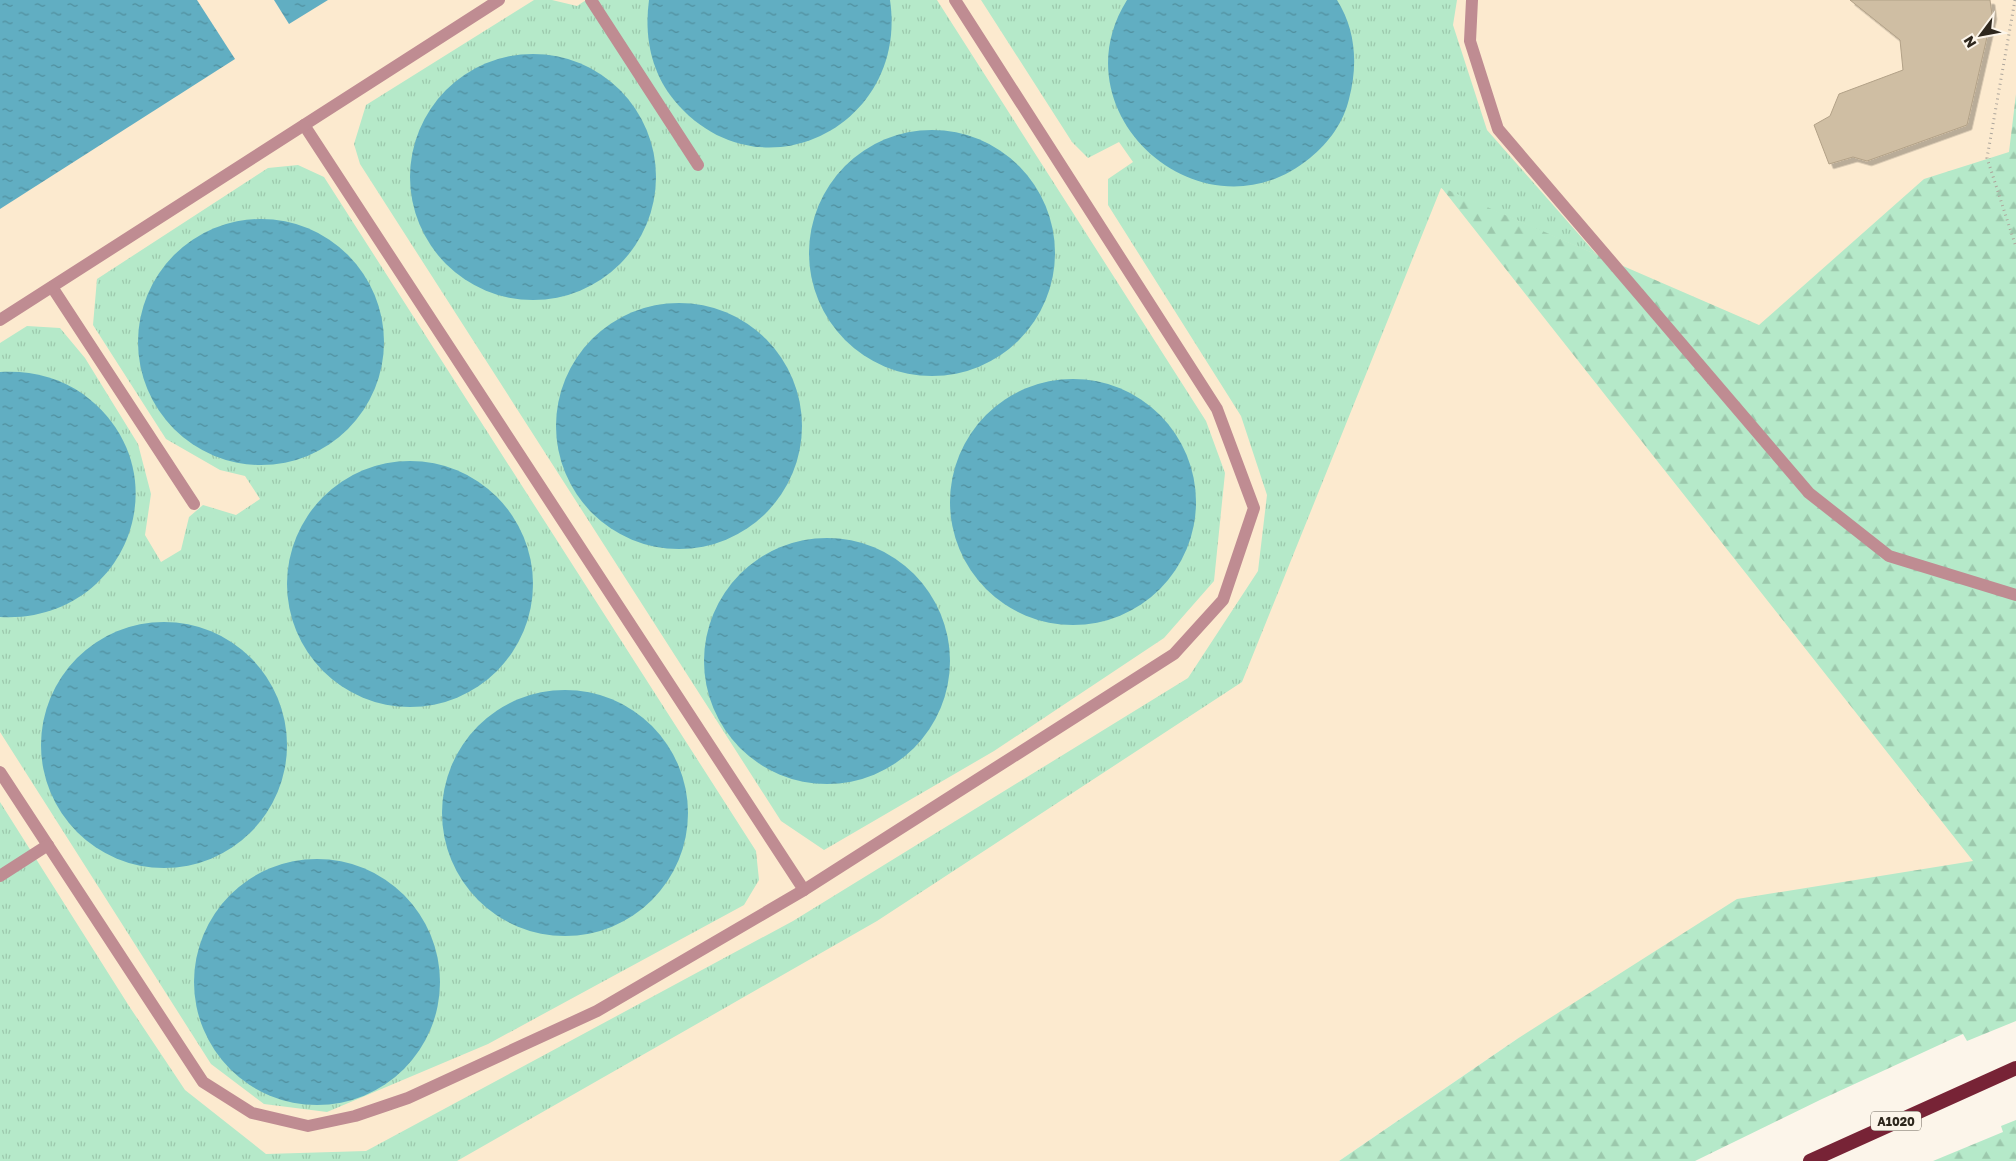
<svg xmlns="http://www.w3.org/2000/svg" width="2016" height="1161" viewBox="0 0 2016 1161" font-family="'Golos Text',sans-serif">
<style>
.built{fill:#fceacf}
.grass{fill:url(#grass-tufts)}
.forest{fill:url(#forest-firs)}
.water{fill:url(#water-ripples)}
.building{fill:#cfbea3;stroke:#b2a187;filter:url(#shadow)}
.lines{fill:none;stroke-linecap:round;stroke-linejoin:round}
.path{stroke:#ada69c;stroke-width:3;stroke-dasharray:1 4;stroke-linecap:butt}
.service{stroke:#bf8c92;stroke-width:12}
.trunk{stroke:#772336;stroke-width:14}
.labels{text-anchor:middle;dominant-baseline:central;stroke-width:5;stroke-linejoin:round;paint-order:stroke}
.shield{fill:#fcf5ea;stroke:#6c655a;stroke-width:1}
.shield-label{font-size:12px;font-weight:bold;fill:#2e271d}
</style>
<defs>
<pattern id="grass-tufts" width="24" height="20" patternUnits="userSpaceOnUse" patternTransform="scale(1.25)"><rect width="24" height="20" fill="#b5e9c9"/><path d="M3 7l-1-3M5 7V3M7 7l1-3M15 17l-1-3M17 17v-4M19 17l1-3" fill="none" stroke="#9cc8ac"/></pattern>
<pattern id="forest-firs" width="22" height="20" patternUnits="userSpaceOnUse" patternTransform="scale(1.25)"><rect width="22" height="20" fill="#b5e9c9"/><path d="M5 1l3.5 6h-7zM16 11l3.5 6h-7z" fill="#9cc8ac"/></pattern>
<pattern id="water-ripples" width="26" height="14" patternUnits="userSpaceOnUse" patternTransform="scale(1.25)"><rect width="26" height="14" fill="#61aec2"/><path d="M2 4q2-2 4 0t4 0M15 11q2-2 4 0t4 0" fill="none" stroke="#508e9d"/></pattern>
<filter id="shadow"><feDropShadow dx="4.5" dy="4.5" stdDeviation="0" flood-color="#0004"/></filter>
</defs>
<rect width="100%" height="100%" fill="#fcf5ea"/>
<polygon class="built" points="0,0 2016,0 2016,948 1517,1039 1339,1161 0,1161"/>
<g class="grass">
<polygon points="534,0 552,0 577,6 586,0 937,0 1206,421 1225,473 1214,581 1164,638 994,751 824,850 781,821 360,164 354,144 366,105"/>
<polygon points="981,0 1457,0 1453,25 1487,130 1597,255 1441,188 1242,682 877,921 457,1161 0,1161 0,802 129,1006 185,1090 266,1154 366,1151 793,921 1188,678 1258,571 1267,495 1241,416 1108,205 1108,179 1133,162 1119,142 1088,158 1072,142"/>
<polygon points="298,165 324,177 756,851 759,880 744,905 488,1044 327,1112 264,1104 211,1064 0,732 0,343 27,326 60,328 85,358 138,444 151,494 145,535 161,562 181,550 189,517 203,505 236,515 260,499 245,476 220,470 166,439 93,325 97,279 268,168"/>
</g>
<g class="forest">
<polygon points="2016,94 2016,1021 1967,1041 1963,1034 1822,1099 1695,1161 1339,1161 1517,1039 1737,899 1973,861 1441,187 1759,325 1924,179 2009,152"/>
<polygon points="2016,1120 2016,1161 1933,1161 2003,1132 2001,1126"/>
</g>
<g class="water">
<polygon points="0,0 197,0 235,59 0,209"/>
<polygon points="274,0 328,0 289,24"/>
<path d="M649 0H890C909 128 757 201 674 100 651 72 644 36 649 0Z"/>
<path d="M1127 0H1337C1356 30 1358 65 1349 99 1344 121 1329 143 1310 158 1204 245 1055 115 1127 0Z"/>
<circle cx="533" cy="177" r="123"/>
<circle cx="932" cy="253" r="123"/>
<circle cx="261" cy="342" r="123"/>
<circle cx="679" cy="426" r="123"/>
<path d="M0 372C29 370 59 377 83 394 186 470 127 624 0 617Z"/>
<circle cx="1073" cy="502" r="123"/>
<circle cx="410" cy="584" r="123"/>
<circle cx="827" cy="661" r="123"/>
<circle cx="164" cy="745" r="123"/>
<circle cx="565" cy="813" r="123"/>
<circle cx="317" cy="982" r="123"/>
</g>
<polygon class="building" points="1850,0 1990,0 1992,15 1967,125 1867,161 1853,157 1829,164 1814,125 1830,116 1839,94 1903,70 1900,40"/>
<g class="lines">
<polyline class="path" points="2015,0 1987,158 2016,247"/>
<g class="service">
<polyline points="591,0 698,165"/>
<polyline points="1472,0 1470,41 1498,129 1809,493 1889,556 2016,595"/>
<polyline points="304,125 804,890"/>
<polyline points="52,287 194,504"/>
<polyline points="0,320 499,0"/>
<polyline points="0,772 203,1082 252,1113 308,1126 355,1116 408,1098 597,1011 804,890 1174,654 1223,600 1254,508 1217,409 955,0"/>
<polyline points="0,876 48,845"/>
</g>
<polyline class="trunk" points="1810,1161 2016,1068"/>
</g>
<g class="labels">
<rect class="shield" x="1871" y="1111.5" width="50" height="19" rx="4"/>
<g class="shield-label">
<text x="1896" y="1121">A1020</text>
</g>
</g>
<g transform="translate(1981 35) rotate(238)" stroke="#fcf5ea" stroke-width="4" paint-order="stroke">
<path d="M0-4L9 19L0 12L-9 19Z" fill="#2e271d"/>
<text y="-8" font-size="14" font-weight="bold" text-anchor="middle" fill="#2e271d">N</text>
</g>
</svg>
